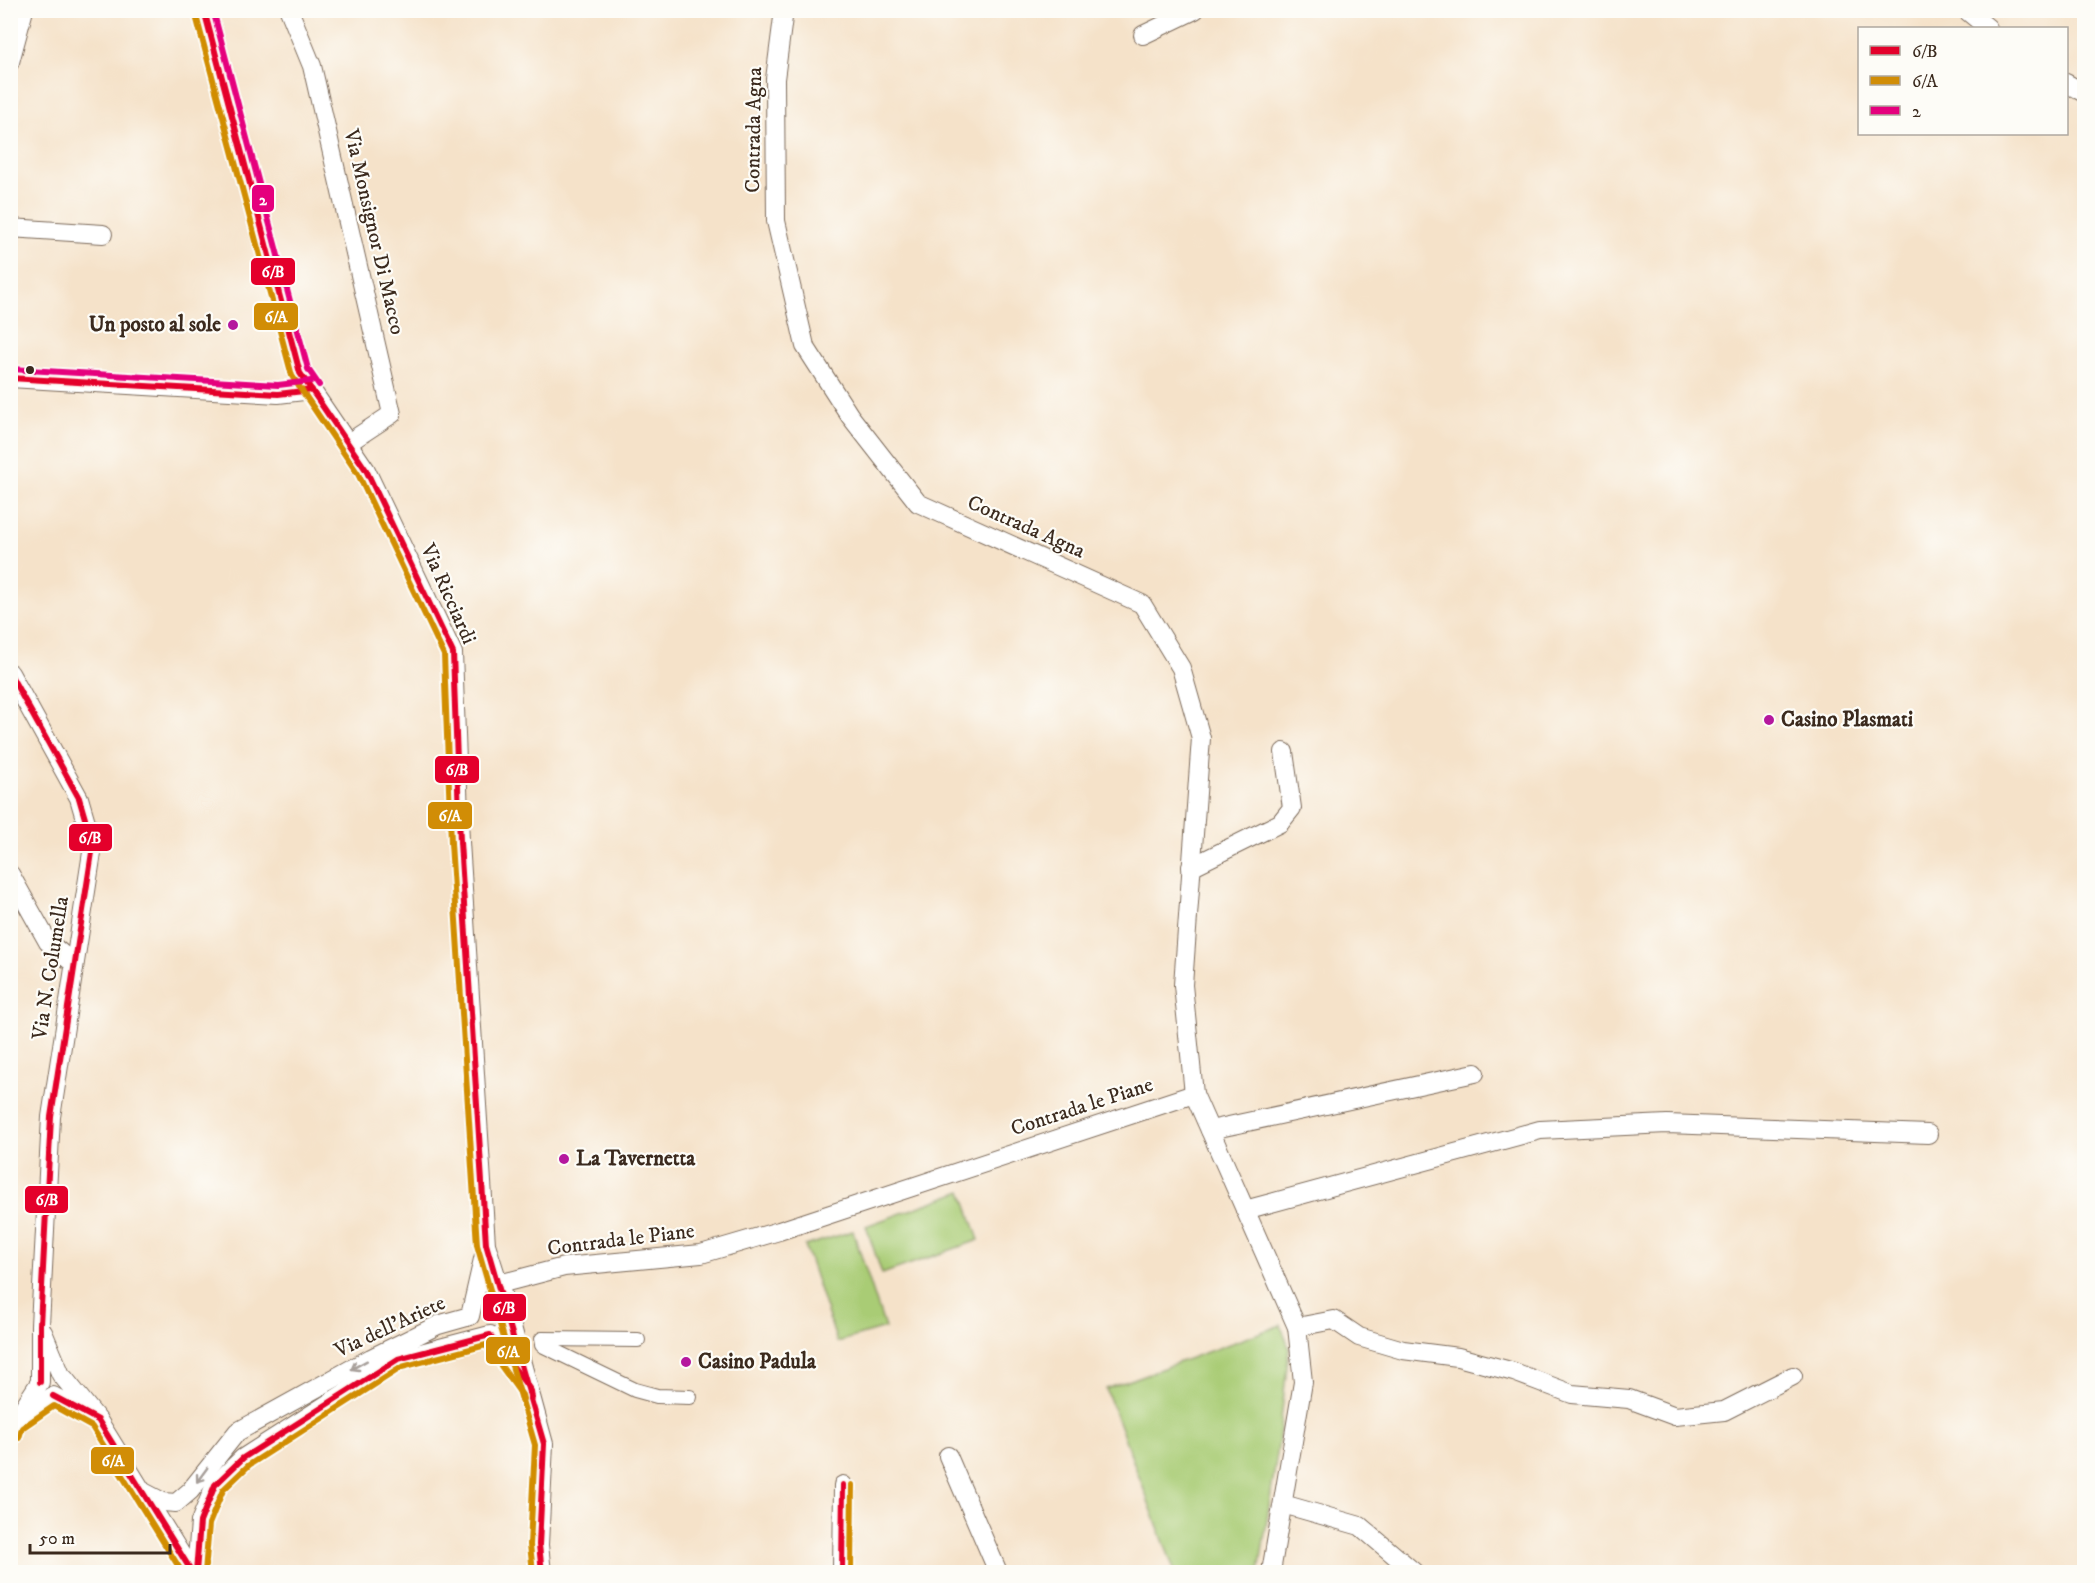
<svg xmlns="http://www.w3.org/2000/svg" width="2095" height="1583" viewBox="0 0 2095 1583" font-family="'IM FELL DW Pica',serif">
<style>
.green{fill:#a9cc75;stroke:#727b4a;stroke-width:1.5}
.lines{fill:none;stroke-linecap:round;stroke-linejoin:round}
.pedestrian-casing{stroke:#7c6a5a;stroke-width:16}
.minor-casing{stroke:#7c6a5a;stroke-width:20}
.pedestrian{stroke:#fff;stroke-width:14}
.minor{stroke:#fff;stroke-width:18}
.bus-1-casing{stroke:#fdfcf7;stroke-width:10}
.bus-2-casing{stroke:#fdfcf7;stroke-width:10}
.bus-3-casing{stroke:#fdfcf7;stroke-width:10}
.bus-1{stroke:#e4002b;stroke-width:6}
.bus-2{stroke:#d18d06;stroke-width:6}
.bus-3{stroke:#e5007d;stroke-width:6}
.oneway{stroke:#a79f9a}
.poi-dot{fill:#b5179e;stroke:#fdfcf7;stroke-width:2}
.bus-dot{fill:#3b2a1e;stroke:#fdfcf7;stroke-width:2}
.labels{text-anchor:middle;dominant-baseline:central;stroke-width:4.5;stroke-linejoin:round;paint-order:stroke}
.street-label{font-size:21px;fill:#3b2a1e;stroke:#fdfcf7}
.poi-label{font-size:21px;font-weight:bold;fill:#3b2a1e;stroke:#fdfcf7;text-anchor:start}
.line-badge{stroke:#fdfcf7;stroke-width:2}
.badge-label{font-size:16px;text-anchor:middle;font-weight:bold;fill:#fff}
</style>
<rect width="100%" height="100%" fill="#fdfcf7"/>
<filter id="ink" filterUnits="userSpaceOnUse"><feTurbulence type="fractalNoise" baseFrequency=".0167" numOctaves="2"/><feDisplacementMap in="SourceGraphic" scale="12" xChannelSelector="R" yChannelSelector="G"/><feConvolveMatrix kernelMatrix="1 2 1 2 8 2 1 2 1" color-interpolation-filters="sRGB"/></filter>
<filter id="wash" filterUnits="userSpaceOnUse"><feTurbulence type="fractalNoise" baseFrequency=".008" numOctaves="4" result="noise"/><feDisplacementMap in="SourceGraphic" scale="24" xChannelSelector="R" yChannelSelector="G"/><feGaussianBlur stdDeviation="1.35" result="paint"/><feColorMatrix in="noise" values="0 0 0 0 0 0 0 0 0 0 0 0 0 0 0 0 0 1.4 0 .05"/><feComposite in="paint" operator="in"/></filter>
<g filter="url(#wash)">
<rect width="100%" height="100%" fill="#f5e2c9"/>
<g class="green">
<polygon points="962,1191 979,1240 882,1274 866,1226"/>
<polygon points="853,1231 885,1328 837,1342 805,1246"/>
<polygon points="1281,1325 1289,1348 1278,1447 1259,1572 1175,1572 1106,1389"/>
</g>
</g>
<g filter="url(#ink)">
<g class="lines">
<g class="pedestrian-casing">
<g id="pedestrian">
<polyline points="542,1339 638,1340"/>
<polyline points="542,1345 635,1390 657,1396 690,1397"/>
</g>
</g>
<g class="minor-casing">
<g id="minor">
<polyline points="204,10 300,373 366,470 453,653 460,842 486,1244 509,1316 544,1444 539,1545 542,1572"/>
<polyline points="289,10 312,66 392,414 348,443"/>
<polyline points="784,10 775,79 776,221 805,346 850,416 918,503 1142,604 1181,668 1201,738 1183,985 1194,1094"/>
<polyline points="1966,10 1988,28"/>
<polyline points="1143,35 1195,10"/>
<polyline points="10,62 24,10"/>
<polyline points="2066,83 2084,93"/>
<polyline points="10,228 103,234"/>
<polyline points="10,378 278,394 312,390"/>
<polyline points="10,673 79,798 93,846 51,1117 40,1325 40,1382 14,1422 10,1436"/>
<polyline points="1191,867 1280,823 1292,808 1284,752"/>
<polyline points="10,874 48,942 74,964"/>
<polyline points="1210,1130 1475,1073"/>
<polyline points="1245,1210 1540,1130 1667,1124 1928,1134"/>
<polyline points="499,1284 564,1267 701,1254 779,1231 1194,1094 1297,1327 1303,1382 1271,1572"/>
<polyline points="1297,1327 1334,1320 1359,1337 1403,1350 1458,1357 1514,1372 1572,1394 1629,1399 1675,1416 1724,1411 1793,1376"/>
<polyline points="43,1332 61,1375"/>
<polyline points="64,1378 98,1420 192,1572"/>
<polyline points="20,1418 53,1396 92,1417"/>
<polyline points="948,1456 998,1572"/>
<polyline points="142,1491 163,1502 176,1503 190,1491 237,1432 371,1358 438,1325 470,1316 486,1246"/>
<polyline points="1283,1504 1360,1526 1414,1572"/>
<polyline points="196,1572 200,1522 215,1485 243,1458 398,1359 490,1335 524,1383"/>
<polyline points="842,1572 843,1485"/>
</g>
</g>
<use href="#pedestrian" class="pedestrian"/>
<use href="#minor" class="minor"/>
<g class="bus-1-casing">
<g id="bus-1">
<polyline points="204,10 300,373 366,470 453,653 460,842 486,1244 544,1444 539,1545 542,1572"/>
<polyline points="10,378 278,394 312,390"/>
<polyline points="10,674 79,798 93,846 51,1117 40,1325 40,1382"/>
<polyline points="53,1396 98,1420 192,1572"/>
<polyline points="196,1572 200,1522 215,1485 243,1458 398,1359 490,1335 531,1391 532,1398"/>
<polyline points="842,1572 843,1485"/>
</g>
</g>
<g class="bus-2-casing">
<g id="bus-2">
<polyline points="195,12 292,376 358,474 444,655 451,843 477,1245 535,1445 530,1545 533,1572"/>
<polyline points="19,1438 22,1428 54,1406 92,1427 182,1572"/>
<polyline points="205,1572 209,1524 223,1490 249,1465 402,1367 486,1345 522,1395 523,1399"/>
<polyline points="851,1572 852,1485"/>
</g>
</g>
<g class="bus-3-casing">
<g id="bus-3">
<polyline points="213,10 308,369 319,385"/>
<polyline points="11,369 278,385 311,381"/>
</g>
</g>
<use href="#bus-1" class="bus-1"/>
<use href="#bus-2" class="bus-2"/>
<use href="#bus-3" class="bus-3"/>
</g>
<defs><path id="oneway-shaft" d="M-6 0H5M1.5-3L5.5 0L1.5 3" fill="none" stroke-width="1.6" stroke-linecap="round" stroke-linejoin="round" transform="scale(1.5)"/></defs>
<g class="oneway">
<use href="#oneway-shaft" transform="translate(359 1365) rotate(151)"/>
<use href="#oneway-shaft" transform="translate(202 1475) rotate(126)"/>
</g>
</g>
<g class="poi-dot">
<circle cx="233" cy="325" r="6"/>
<circle cx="1769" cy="720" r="6"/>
<circle cx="564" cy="1159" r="6"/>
<circle cx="686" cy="1362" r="6"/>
</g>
<circle class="bus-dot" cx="30" cy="370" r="5"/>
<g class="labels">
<g class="street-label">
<text transform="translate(754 130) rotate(-89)">Contrada Agna</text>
<text transform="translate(374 232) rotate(77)">Via Monsignor Di Macco</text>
<text transform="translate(1026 527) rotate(24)">Contrada Agna</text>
<text transform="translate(448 594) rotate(66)">Via Ricciardi</text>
<text transform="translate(51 968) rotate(-81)">Via N. Columella</text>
<text transform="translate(1082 1107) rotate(-18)">Contrada le Piane</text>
<text transform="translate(621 1240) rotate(-7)">Contrada le Piane</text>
<text transform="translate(390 1327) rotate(-25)">Via dell'Ariete</text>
</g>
<g class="poi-label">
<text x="221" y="325" text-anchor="end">Un posto al sole</text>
<text x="1781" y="720">Casino Plasmati</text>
<text x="576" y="1159">La Tavernetta</text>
<text x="698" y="1362">Casino Padula</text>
</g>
</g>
<g class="line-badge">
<rect x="251" y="184" width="24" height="29" rx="6" fill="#e5007d"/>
<rect x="250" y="257" width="46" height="29" rx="6" fill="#e4002b"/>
<rect x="253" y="302" width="46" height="29" rx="6" fill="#d18d06"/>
<rect x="434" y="755" width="46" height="29" rx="6" fill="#e4002b"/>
<rect x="427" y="801" width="46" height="29" rx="6" fill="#d18d06"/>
<rect x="68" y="823" width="45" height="29" rx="6" fill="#e4002b"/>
<rect x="24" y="1185" width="45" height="29" rx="6" fill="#e4002b"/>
<rect x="482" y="1293" width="45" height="29" rx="6" fill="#e4002b"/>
<rect x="485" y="1336" width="46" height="29" rx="6" fill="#d18d06"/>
<rect x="90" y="1446" width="45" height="29" rx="6" fill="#d18d06"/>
</g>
<g class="badge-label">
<text x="263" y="205">2</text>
<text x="273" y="277">6/B</text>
<text x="276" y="322">6/A</text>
<text x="457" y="775">6/B</text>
<text x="450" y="821">6/A</text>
<text x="90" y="843">6/B</text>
<text x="47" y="1205">6/B</text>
<text x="504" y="1313">6/B</text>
<text x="508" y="1357">6/A</text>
<text x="113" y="1466">6/A</text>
</g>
<rect width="2095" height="1583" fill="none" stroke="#fdfcf7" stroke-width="36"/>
<rect x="1858" y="27" width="210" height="108" fill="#fdfcf7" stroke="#afa8a0" stroke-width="1.5"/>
<rect x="1870" y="46" width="30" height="9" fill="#e4002b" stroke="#afa8a0" stroke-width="1.5"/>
<text x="1912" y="57" font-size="18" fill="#3b2a1e">6/B</text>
<rect x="1870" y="76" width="30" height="9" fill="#d18d06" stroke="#afa8a0" stroke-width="1.5"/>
<text x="1912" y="87" font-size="18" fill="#3b2a1e">6/A</text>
<rect x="1870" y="106" width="30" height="9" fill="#e5007d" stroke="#afa8a0" stroke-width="1.5"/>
<text x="1912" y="117" font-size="18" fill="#3b2a1e">2</text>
<path d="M30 1544v9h140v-9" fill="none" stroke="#3b2a1e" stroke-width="3"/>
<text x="39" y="1544" font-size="18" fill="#3b2a1e" stroke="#fdfcf7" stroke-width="4.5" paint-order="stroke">50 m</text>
</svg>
